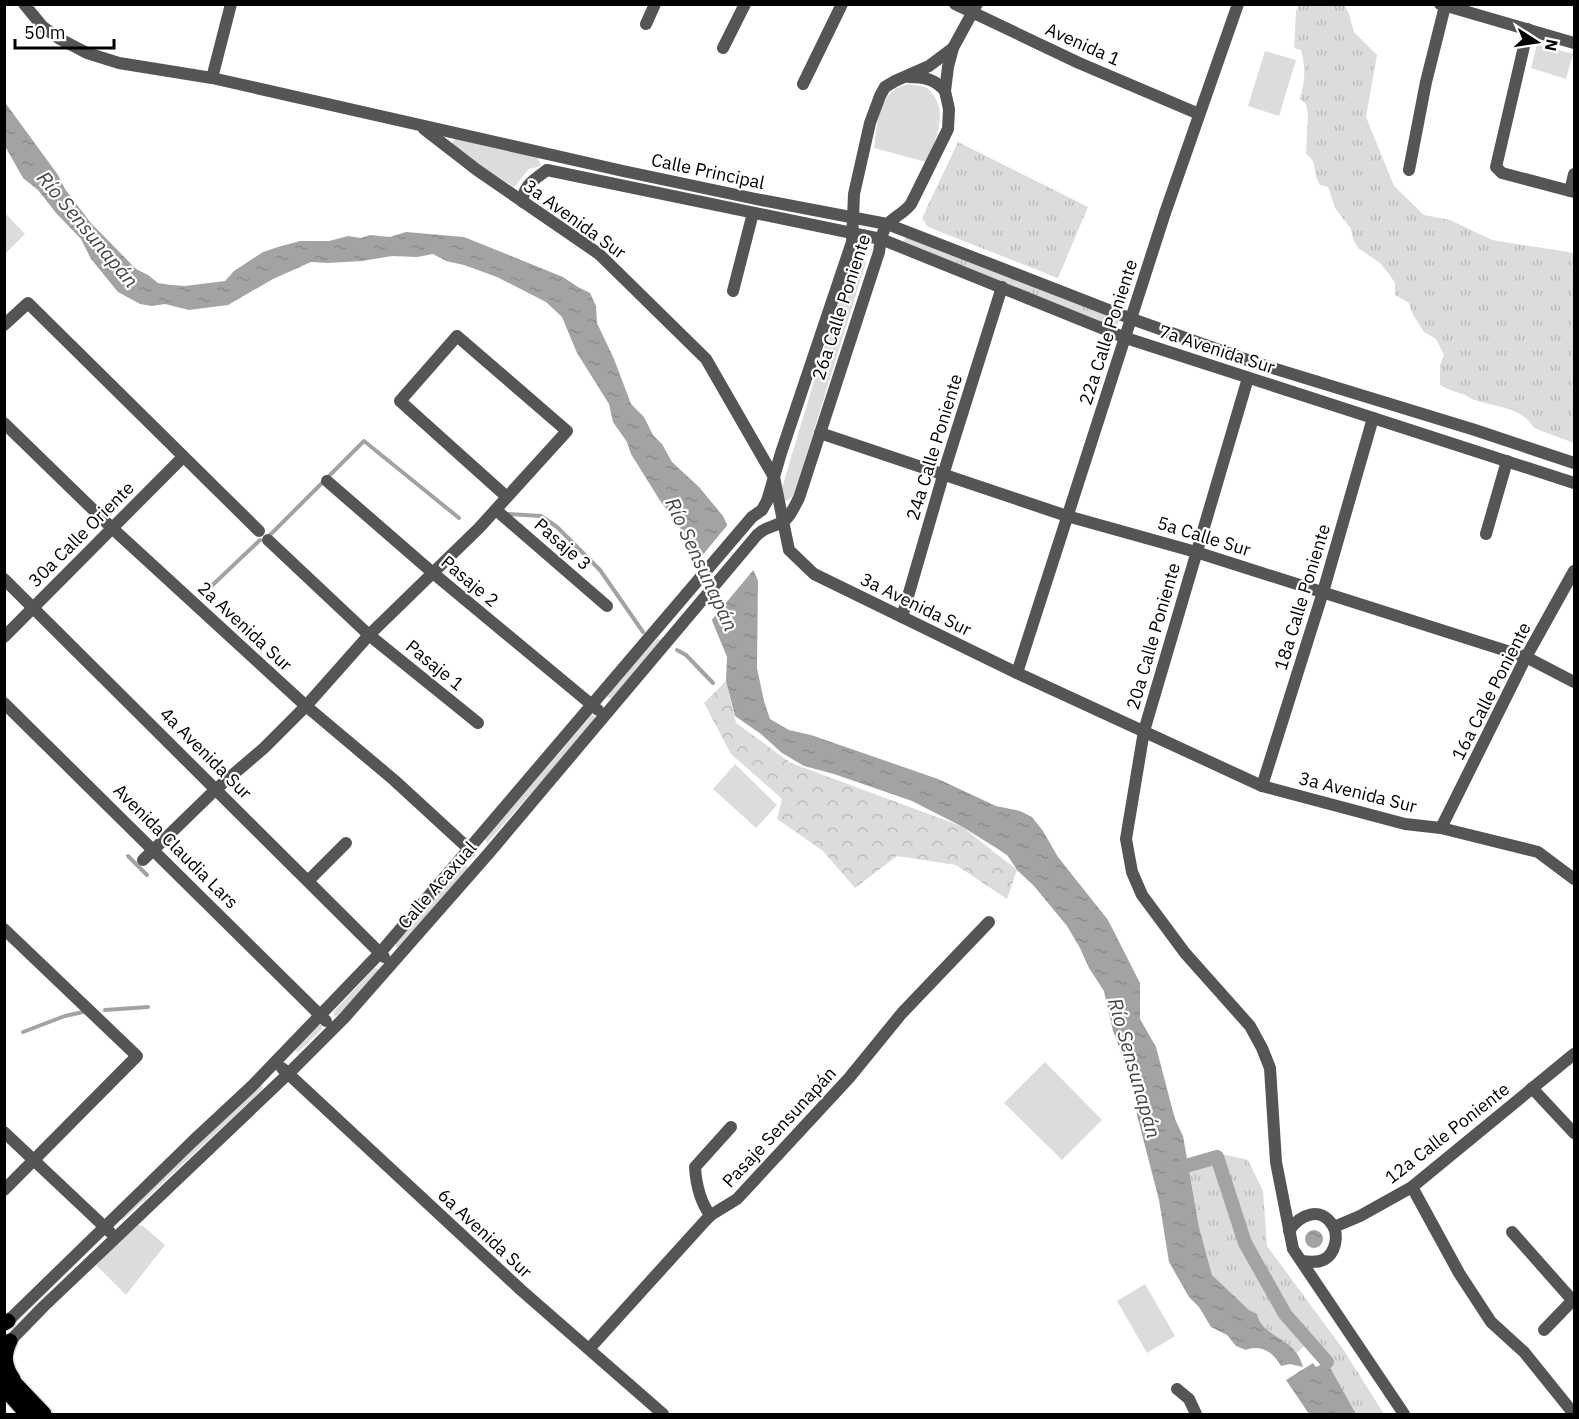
<svg xmlns="http://www.w3.org/2000/svg" width="1579" height="1419" viewBox="0 0 1579 1419" font-family="'IBM Plex Sans',sans-serif">
<style>
.grass{fill:url(#grass-tufts)}
.forest{fill:url(#forest-crowns)}
.green{fill:#dcdcdc}
.water{fill:url(#water-ripples)}
.pier{fill:#fff}
.lines{fill:none;stroke-linecap:round;stroke-linejoin:round}
.stream{stroke:#a3a3a3;stroke-width:4}
.canal{stroke:#a3a3a3;stroke-width:14}
.primary-casing{stroke:#dbdbdb;stroke-width:18}
.minor{stroke:#555;stroke-width:12}
.primary{stroke:#000;stroke-width:15}
.labels{text-anchor:middle;dominant-baseline:central;stroke-width:4.5;stroke-linejoin:round;paint-order:stroke}
.street-label{font-size:18px;fill:#000;stroke:#fff}
.water-label{font-size:20px;font-style:italic;fill:#444;stroke:#fff}
</style>
<defs>
<pattern id="grass-tufts" width="24" height="20" patternUnits="userSpaceOnUse" patternTransform="scale(1.5)"><rect width="24" height="20" fill="#dcdcdc"/><path d="M3 7l-1-3M5 7V3M7 7l1-3M15 17l-1-3M17 17v-4M19 17l1-3" fill="none" stroke="#bbb"/></pattern>
<pattern id="forest-crowns" width="20" height="18" patternUnits="userSpaceOnUse" patternTransform="scale(1.5)"><rect width="20" height="18" fill="#dcdcdc"/><path d="M2 6a3 3 0 1 1 6 0M12 15a3 3 0 1 1 6 0" fill="none" stroke="#bbb"/></pattern>
<pattern id="water-ripples" width="26" height="14" patternUnits="userSpaceOnUse" patternTransform="scale(1.5)"><rect width="26" height="14" fill="#a3a3a3"/><path d="M2 4q2-2 4 0t4 0M15 11q2-2 4 0t4 0" fill="none" stroke="#8b8b8b"/></pattern>
</defs>
<rect width="100%" height="100%" fill="#fff"/>
<g class="grass">
<path d="M1299 5H1344L1349 14 1354 32 1377 55 1366 117 1394 186 1424 215 1450 220 1492 240 1574 253V443L1534 428C1522 407 1495 407 1475 400 1470 399 1467 395 1462 394 1454 391 1448 390 1440 385V365L1444 355 1436 339 1424 332 1413 315 1409 303 1395 295V283L1389 274 1380 263 1358 248 1353 239 1351 229 1335 208 1328 187 1320 185C1312 175 1319 162 1306 154L1308 116 1306 104 1300 99C1305 80 1306 69 1301 50L1294 48 1296 11Z"/>
<polygon points="958,142 1088,207 1058,278 928,227 922,218"/>
<polygon points="906,236 1119,320 1116,328 903,244"/>
<polygon points="1222,1154 1248,1160 1263,1191 1267,1246 1343,1349 1384,1414 1356,1414 1327,1362 1285,1314 1245,1243"/>
<path d="M1215 1161 1243 1245 1282 1314 1307 1343 1297 1353C1284 1340 1261 1331 1257 1314L1249 1310 1212 1275 1199 1227 1189 1169Z"/>
</g>
<polygon class="forest" points="726,681 736,723 791,763 961,826 1017,870 1007,899 956,865 897,856 855,888 823,851 777,819 782,799 731,754 704,703"/>
<g class="green">
<polygon points="1537,44 1573,54 1566,79 1531,68"/>
<polygon points="1265,51 1296,60 1279,116 1248,106"/>
<path d="M909 84 926 87C951 108 937 138 926 162L874 148C877 123 879 89 909 84Z"/>
<polygon points="456,138 536,154 541,166 529,169 514,187 453,148 452,142"/>
<polygon points="5,213 25,234 5,254"/>
<polygon points="857,251 865,256 866,262 794,495 787,501 783,500 781,491 851,258 853,253"/>
<polygon points="657,639 662,641 612,698 607,698 608,692"/>
<polygon points="592,715 596,717 595,721 487,843 485,839"/>
<polygon points="735,764 777,805 756,828 713,789"/>
<polygon points="463,866 467,866 468,869 398,948 396,947 396,943"/>
<polygon points="375,968 379,969 377,975 339,1015 334,1016 334,1011"/>
<polygon points="319,1025 322,1025 322,1029 298,1052 295,1051 296,1048"/>
<polygon points="1045,1062 1102,1120 1062,1160 1004,1103"/>
<polygon points="260,1085 263,1087 262,1090 123,1220 120,1220"/>
<polygon points="136,1224 143,1226 165,1245 126,1295 96,1265"/>
<polygon points="1145,1284 1175,1336 1147,1353 1117,1301"/>
</g>
<g class="water">
<path d="M4 101 58 175 65 189 90 222 136 269 148 275 158 283 171 285 185 286 225 281 234 271 263 252 278 247 300 241H329L348 236 361 238 370 235 390 237 406 232 464 237 563 277 578 287 590 293 596 306 597 323 614 359 631 404 644 417 653 435 662 444 672 462 699 487 723 516 748 569 754 571 758 581 757 668 764 701 770 719 789 730 811 735 938 779 996 806 1020 811 1032 817 1043 831 1058 857 1108 920 1140 983V1019L1156 1047 1175 1119 1183 1136 1199 1227 1212 1275 1249 1310 1257 1314C1261 1332 1282 1337 1294 1350 1299 1355 1301 1361 1303 1367L1290 1364 1281 1366C1274 1353 1261 1344 1246 1350L1236 1346 1227 1335 1211 1327 1199 1307 1189 1297 1169 1262 1159 1200 1137 1115 1135 1089 1113 1031 1104 991 1089 968 1080 948 1067 926 1034 886 1017 870 1008 856 998 849 961 826 912 801 834 774 804 766 782 753 761 734 735 716 726 681 727 657 711 618 683 532 659 499 631 454 627 442 613 422 609 404 577 353 562 317 546 302 497 277 464 265 446 261 433 254 417 257 392 256 362 261 328 263 311 262 273 279 228 305 189 310 165 304 152 306 140 304 118 292 91 259 81 239 56 213 38 190 23 178 5 146Z"/>
<circle cx="1314" cy="1239" r="9"/>
<polygon points="1327,1362 1356,1414 1309,1414 1286,1380 1313,1363 1316,1367"/>
</g>
<polygon class="pier" points="730,522 750,567 755,568 710,622 691,569"/>
<g class="lines">
<g class="stream">
<polyline points="506,514 541,516 557,527 600,570 643,632"/>
<polyline points="270,535 364,441 459,518"/>
<polyline points="202,595 260,540"/>
<polyline points="677,650 686,655 713,683"/>
<polyline points="128,856 147,875"/>
<polyline points="105,1010 148,1007"/>
<polyline points="23,1032 65,1016 83,1012"/>
</g>
<polyline class="canal" points="1172,1170 1217,1157 1245,1243 1285,1314 1327,1362"/>
<g class="primary-casing">
<g id="primary">
<polyline points="4,1323 8,1321"/>
<path d="M10 1341C3 1355 4 1366 13 1379"/>
<polyline points="4,1372 44,1414"/>
<polyline points="4,1388 27,1414"/>
</g>
</g>
<g class="minor">
<polyline points="24,4 43,27 60,39 87,53 119,63 212,78 623,171 756,199 887,224 1132,319 1253,362 1475,430 1574,463"/>
<polyline points="955,4 1079,63 1199,114"/>
<polyline points="1440,4 1574,43"/>
<polyline points="646,24 655,4"/>
<polyline points="1528,29 1496,167 1502,173 1574,192"/>
<polyline points="723,48 745,4"/>
<path d="M909 77C924 77 935 79 945 91"/>
<polyline points="212,78 231,4"/>
<polyline points="803,84 842,4"/>
<polyline points="424,129 477,170 599,254 706,359 774,477 789,550 814,574 1017,673 1262,786 1405,824 1441,828 1538,852 1574,879"/>
<polyline points="547,170 881,239 1126,338 1574,483"/>
<polyline points="1409,170 1426,82 1445,6"/>
<polyline points="1570,191 1574,174"/>
<path d="M523 202C522 186 535 179 547 170"/>
<polyline points="733,291 753,213"/>
<polyline points="4,325 28,303 259,531"/>
<polyline points="1248,378 1144,731 1126,839 1132,872 1142,895 1185,953 1250,1026 1262,1048 1270,1068 1276,1162 1293,1249 1404,1414"/>
<polyline points="4,423 112,528 306,706 394,780 468,848 469,853"/>
<polyline points="820,433 1067,516 1196,552 1526,657 1574,682"/>
<polyline points="327,481 433,573 598,710"/>
<polyline points="496,510 607,606"/>
<polyline points="1486,534 1507,461"/>
<polyline points="268,540 369,635 478,723"/>
<polyline points="4,579 384,957"/>
<polyline points="902,617 947,462 1002,287"/>
<polyline points="4,637 183,457"/>
<polyline points="1017,673 1165,213 1238,4"/>
<polyline points="4,703 326,1021"/>
<polyline points="1262,786 1323,592 1373,418"/>
<polyline points="1441,828 1526,657 1574,571"/>
<polyline points="143,860 215,790 264,748 306,706 369,635 479,528 567,431 457,336 400,401 507,497"/>
<polyline points="308,881 346,843"/>
<polyline points="4,929 137,1056 4,1190"/>
<polyline points="282,1068 521,1290 663,1414"/>
<polyline points="1532,1088 1574,1133"/>
<polyline points="4,1132 110,1232"/>
<polyline points="1412,1187 1459,1273 1491,1322 1524,1352 1574,1414"/>
<path d="M710 1215C700 1201 696 1184 695 1167L731 1127"/>
<polyline points="1334,1227 1360,1216 1412,1187 1574,1054"/>
<path d="M1289 1231C1299 1215 1321 1205 1333 1226 1339 1236 1335 1253 1325 1259 1318 1263 1310 1262 1302 1261"/>
<polyline points="1512,1232 1574,1302"/>
<polyline points="4,1325 193,1141 251,1087 380,953 752,517 762,510 767,501 781,453 852,242 854,194 870,123 880,96 885,87 895,81 929,66 953,48"/>
<polyline points="1544,1330 1574,1299"/>
<path d="M4 1347 44 1306 289 1073 345 1017 489 853 757 535C766 526 772 528 782 522 790 518 795 505 799 498L879 252C880 243 882 230 888 224 895 216 903 214 911 204L948 129 949 109 945 91 948 67 953 48 977 4"/>
<polyline points="589,1349 705,1221 711,1215 737,1199 849,1078 902,1013 989,922"/>
<polyline points="1177,1389 1189,1399 1196,1414"/>
</g>
<use href="#primary" class="primary"/>
</g>
<g class="labels">
<g class="street-label">
<text transform="translate(1083 44) rotate(24)">Avenida 1</text>
<text transform="translate(708 171) rotate(12)">Calle Principal</text>
<text transform="translate(575 219) rotate(36)">3a Avenida Sur</text>
<text transform="translate(841 307) rotate(-72)">26a Calle Poniente</text>
<text transform="translate(1108 332) rotate(-72)">22a Calle Poniente</text>
<text transform="translate(1217 349) rotate(18)">7a Avenida Sur</text>
<text transform="translate(934 447) rotate(-73)">24a Calle Poniente</text>
<text transform="translate(81 534) rotate(-45)">30a Calle Oriente</text>
<text transform="translate(1204 536) rotate(17)">5a Calle Sur</text>
<text transform="translate(563 544) rotate(41)">Pasaje 3</text>
<text transform="translate(470 581) rotate(40)">Pasaje 2</text>
<text transform="translate(1302 597) rotate(-73)">18a Calle Poniente</text>
<text transform="translate(916 604) rotate(26)">3a Avenida Sur</text>
<text transform="translate(245 626) rotate(43)">2a Avenida Sur</text>
<text transform="translate(1153 636) rotate(-74)">20a Calle Poniente</text>
<text transform="translate(435 665) rotate(39)">Pasaje 1</text>
<text transform="translate(1491 691) rotate(-63)">16a Calle Poniente</text>
<text transform="translate(206 753) rotate(45)">4a Avenida Sur</text>
<text transform="translate(1358 792) rotate(14)">3a Avenida Sur</text>
<text transform="translate(176 846) rotate(45)">Avenida Claudia Lars</text>
<text transform="translate(437 885) rotate(-49)">Calle Acaxual</text>
<text transform="translate(779 1127) rotate(-47)">Pasaje Sensunapán</text>
<text transform="translate(1447 1133) rotate(-38)">12a Calle Poniente</text>
<text transform="translate(485 1233) rotate(43)">6a Avenida Sur</text>
</g>
<g class="water-label">
<text transform="translate(88 229) rotate(50)">Río Sensunapán</text>
<text transform="translate(702 564) rotate(65)">Río Sensunapán</text>
<text transform="translate(1135 1068) rotate(74)">Río Sensunapán</text>
</g>
</g>
<rect width="1579" height="1419" fill="none" stroke="#000000" stroke-width="12"/>
<g transform="translate(1537 42) rotate(102)" stroke="#ffffff" stroke-width="4.5" paint-order="stroke">
<path d="M0-4.5L10 22L0 15L-10 22Z" fill="#000000"/>
<text y="-9" font-size="16" font-weight="bold" text-anchor="middle" fill="#000000">N</text>
</g>
<path d="M15 39v9h99v-9" fill="none" stroke="#000000" stroke-width="3"/>
<text x="24" y="39" font-size="18" fill="#000000" stroke="#ffffff" stroke-width="4.5" paint-order="stroke">50 m</text>
</svg>
